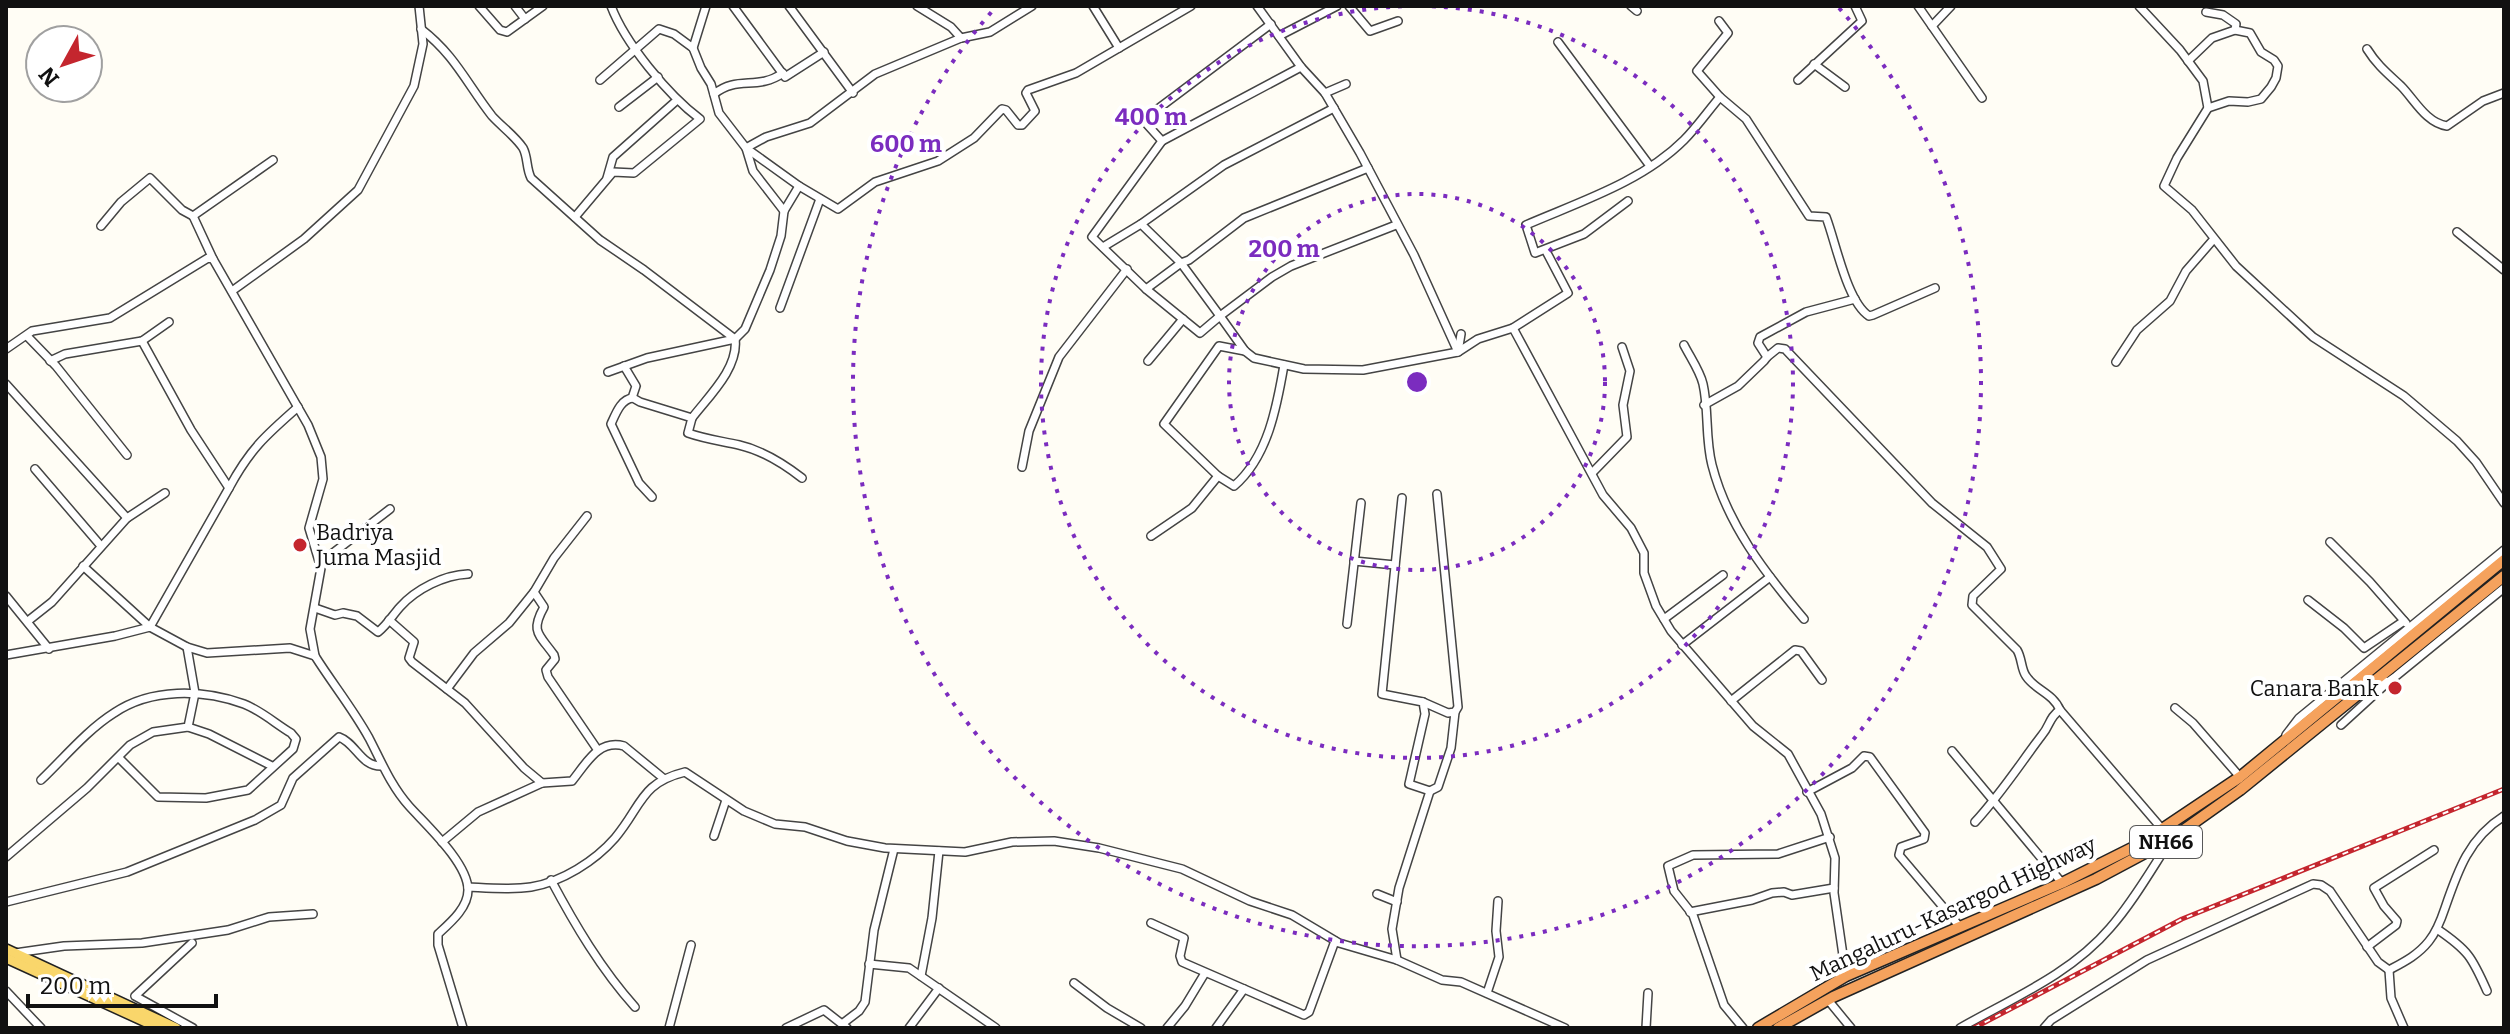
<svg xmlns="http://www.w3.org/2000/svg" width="2510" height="1034" viewBox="0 0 2510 1034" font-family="Bitter,serif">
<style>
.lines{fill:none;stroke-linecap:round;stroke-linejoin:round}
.minor-casing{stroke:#444;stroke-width:10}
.major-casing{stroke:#222;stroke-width:12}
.highway-casing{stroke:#222;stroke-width:13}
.minor{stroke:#fff;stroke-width:7}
.major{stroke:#f9d66b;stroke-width:9}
.highway{stroke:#f5a25d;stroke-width:10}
.rail-casing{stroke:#c4262e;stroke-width:5}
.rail{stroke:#fff;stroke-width:2;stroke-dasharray:6;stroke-linecap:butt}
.ring{fill:none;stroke:#7b2cbf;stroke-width:4;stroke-dasharray:4 8}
.poi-dot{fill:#c4262e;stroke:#fff;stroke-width:3}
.labels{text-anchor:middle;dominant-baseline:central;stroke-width:8;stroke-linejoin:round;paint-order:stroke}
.shield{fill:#fff;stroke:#585858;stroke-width:2}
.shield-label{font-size:20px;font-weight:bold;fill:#111}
.poi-label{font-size:22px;fill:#111;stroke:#fff;text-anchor:start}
.street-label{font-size:22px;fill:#111;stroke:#fff}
.centre{fill:#7b2cbf;stroke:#fff;stroke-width:4}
.ring-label{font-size:24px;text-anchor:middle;font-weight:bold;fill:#7b2cbf;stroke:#fff;stroke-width:8;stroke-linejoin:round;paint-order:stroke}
</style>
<rect width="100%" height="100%" fill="#fffdf5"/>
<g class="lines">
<g class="minor-casing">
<g id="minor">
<polyline points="479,6 500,30 507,32 543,6"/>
<polyline points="515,6 525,19"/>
<polyline points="733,6 785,77 824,52"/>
<polyline points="789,6 853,93"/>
<polyline points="917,6 951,27 961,38"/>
<polyline points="1093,6 1119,48"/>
<polyline points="1257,6 1301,67 1325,93 1360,153 1414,255 1458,352 1478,339 1513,328 1603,495 1631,528 1644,553 1644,573 1656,606 1671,631 1753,726 1788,754 1821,814 1835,858 1834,893 1846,976"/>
<polyline points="1349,6 1370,31 1398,21"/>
<polyline points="1631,6 1637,11"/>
<polyline points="1918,6 1982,98"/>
<polyline points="2139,6 2180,50 2203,81 2208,108 2177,158 2164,186 2192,210 2236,266 2313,337 2404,396 2457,441 2476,462 2504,503"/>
<path d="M1719 21 1728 33 1697 71 1720 97 1746 119 1809 216 1826 217C1836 243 1847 302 1869 316L1873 315 1935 288"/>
<polyline points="1271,24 1143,120 1162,141 1092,237 1146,289 1200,333 1220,316 1245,351 1254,358 1304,369 1363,370 1458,352 1461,334"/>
<polyline points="1932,26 1951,6"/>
<path d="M421 29C455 55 467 84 492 116 502 127 515 136 523 148 528 157 526 168 531 178L600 240 644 270 735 339C739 368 708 397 692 418"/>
<polyline points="1279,36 1337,6"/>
<polyline points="1558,42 1650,166"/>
<polyline points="693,48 706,6"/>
<path d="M2367 49C2377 65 2387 73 2401 86 2414 99 2426 123 2447 126L2483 101 2504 93"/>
<polyline points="2188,61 2212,38 2235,30 2236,24 2223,15 2206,12"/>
<polyline points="1814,64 1845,87"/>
<polyline points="600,80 659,29 674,34 693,48 701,68 711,84 719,113 746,148 799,186 838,209 875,182 938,161 974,138 1002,109 1006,110 1018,125 1022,125 1035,111 1026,93 1028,90 1076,73 1191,6"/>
<polyline points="1798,80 1862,21 1855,6"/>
<polyline points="1325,93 1346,84"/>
<path d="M714 94C738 75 757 91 783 73"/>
<polyline points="619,107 658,77"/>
<polyline points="2208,108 2229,101 2248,102 2261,99 2271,87 2276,78 2278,66 2274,60 2261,52 2250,33 2235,30"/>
<polyline points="1162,141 1301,67"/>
<polyline points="607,178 613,157 676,101"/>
<path d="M1628 201 1584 234 1535 253 1526 225C1579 202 1642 182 1684 140 1697 127 1708 111 1720 97"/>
<polyline points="784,211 753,171 746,148 766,137 810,123 875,74 961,38 990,32 1032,6"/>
<polyline points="193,216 213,259"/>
<path d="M575 217 613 172 634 173 700 119C668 95 625 43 611 6"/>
<polyline points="1141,224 1224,165 1334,108"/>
<polyline points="101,226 121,202 150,178 182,210 193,216 273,160"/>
<polyline points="2457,232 2504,270"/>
<polyline points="1103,247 1141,224 1181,263 1189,260 1244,218 1368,168"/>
<polyline points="1146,289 1181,263 1220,316 1272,277 1291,266 1396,225"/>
<polyline points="232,291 304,239 358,190 414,86 423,44 419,6"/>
<polyline points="780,308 820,199"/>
<polyline points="1513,328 1568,293 1546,251"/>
<polyline points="27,336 56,366 127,455"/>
<path d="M1684 345C1690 357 1700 371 1703 384 1709 410 1705 438 1712 465 1727 524 1765 573 1804 619"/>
<polyline points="6,349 32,331 110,318 208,258 213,259 308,425 321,457 323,479 309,528 321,568 310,629 315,656"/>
<path d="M1245 351 1219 346 1164 424 1218 476 1234 486C1268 457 1277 406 1284 365"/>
<path d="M1767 357 1778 348 1785 349 1932 503 1987 547 2001 569 1973 596 1972 605 2017 650C2022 658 2021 669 2026 676 2035 690 2053 693 2060 710L2163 830"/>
<polyline points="50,361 65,354 142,341 169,322"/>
<polyline points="1148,361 1183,319"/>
<polyline points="2116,362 2137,330 2170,301 2186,271 2213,240"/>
<polyline points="624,366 636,386 632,398"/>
<polyline points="608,372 647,358 735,339 745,329 770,270 781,236 784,211 799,186"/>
<polyline points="6,384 127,518"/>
<polyline points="1704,405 1738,386 1764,361 1767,357 1758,343 1760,337 1806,312 1855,299"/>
<polyline points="1022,467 1029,431 1059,357 1127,269"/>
<polyline points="35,469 101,546"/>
<polyline points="1592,473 1627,437 1623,405 1630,371 1622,347"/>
<path d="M229 488C250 449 266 435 298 407"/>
<path d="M652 497 639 483 611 424C616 413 621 399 633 398L640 402 692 418 688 433C705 439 721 441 739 445 761 450 784 464 802 478"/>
<path d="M587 516 554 558 534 592 544 607C530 632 539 634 554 655L555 659 546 670 548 677 597 749"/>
<polyline points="1151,536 1192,508 1218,476"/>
<polyline points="2330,542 2370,582 2406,623"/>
<polyline points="1354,561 1395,565"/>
<polyline points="320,563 390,509"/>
<polyline points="83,566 150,627 229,488 191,430 142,341"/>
<polyline points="6,596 49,649"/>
<polyline points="2308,600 2344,628 2364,648 2404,621"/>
<path d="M315 608 335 615 343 613 357 616 378 632C387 625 392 616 400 607 416 589 444 575 468 574"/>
<polyline points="1664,619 1723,575"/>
<polyline points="389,620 414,642 409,658 412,662 465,703 524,768 542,783"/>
<polyline points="28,621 52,602 127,518 165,493"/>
<polyline points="1347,624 1361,503"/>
<polyline points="1682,645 1770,577"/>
<path d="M6 655 115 636 150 627 187 647 207 653 290 648 315 656C332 683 353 709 369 738 381 761 391 786 409 806 426 825 468 863 468 890 468 908 450 923 438 934V945L463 1028"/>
<polyline points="2372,683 2389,681 2396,676 2504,588"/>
<polyline points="447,689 474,653 509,623 534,592"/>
<polyline points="1731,701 1795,650 1801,651 1822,680"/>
<polyline points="1423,702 1448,713 1455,712 1458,707 1437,494"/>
<polyline points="2175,708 2193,723 2240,777"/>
<polyline points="2341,725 2387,683"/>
<polyline points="188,727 209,734 272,766"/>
<polyline points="2286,735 2299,718 2504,550"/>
<polyline points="1952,751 2062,883"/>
<path d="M41 780C64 758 87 730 114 713 151 688 202 689 244 704 260 710 276 724 291 733L296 739 293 749 248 790 206 798 158 797 119 758"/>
<polyline points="1430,791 1438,787 1451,748 1455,712"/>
<polyline points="1807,792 1852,768 1864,756 1870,757 1925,833 1924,839 1901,847 1899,855 1960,927"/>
<path d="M1975 822C2000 795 2020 764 2042 735 2050 726 2049 717 2060 710"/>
<polyline points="714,836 726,800"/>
<path d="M442 842 478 812 542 783 572 781C586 764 598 739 624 746L663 778"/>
<polyline points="6,857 87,788 130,745 153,732 188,727 195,693 187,647"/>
<path d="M551 880C575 925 601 969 635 1007"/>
<path d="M468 887C489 888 511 890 531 887 562 882 595 861 615 838 642 806 640 783 685 772L744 811 775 824 805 827 847 841 885 848 965 852 1012 842 1054 841 1099 848 1182 869 1250 901 1292 915 1339 943 1397 960 1442 980 1461 982 1565 1028"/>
<polyline points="1377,894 1397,902"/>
<path d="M6 902 127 872 255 820 281 805 293 778 339 737C356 743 361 767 382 766"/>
<polyline points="1690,912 1752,900 1772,893 1784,892 1792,895 1834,888"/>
<polyline points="1151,923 1184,938 1180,956 1182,962 1304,1015 1309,1012 1335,941"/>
<path d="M2437 929C2468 950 2472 957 2487 991"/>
<polyline points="192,943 135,996 193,1028"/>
<polyline points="2367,947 2396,925 2397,921 2384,906 2374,888 2434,850"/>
<polyline points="15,953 64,946 142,943 228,930 269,917 313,914"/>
<polyline points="1397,960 1392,929 1399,888 1430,791 1409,784 1425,714 1423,702 1382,694 1402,498"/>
<polyline points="869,964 909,968 996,1028"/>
<path d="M2389 970C2404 962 2418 955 2429 941 2437 931 2441 920 2445 908 2458 870 2469 838 2504 816"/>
<polyline points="2389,970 2391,998 2404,1028"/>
<polyline points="921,976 932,918 939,851"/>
<polyline points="1074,983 1107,1008 1141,1028"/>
<polyline points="6,991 41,1028"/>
<polyline points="1487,993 1499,957 1496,931 1498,901"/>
<polyline points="1828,1000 1851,1028"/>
<polyline points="842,1024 859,1011 865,1002 874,930 894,849"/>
<polyline points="669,1028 691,945"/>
<polyline points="786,1028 824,1010 847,1028"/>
<polyline points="909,1028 939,988"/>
<polyline points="1167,1028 1185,1006 1205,973"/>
<polyline points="1216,1028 1244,989"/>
<polyline points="1646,1028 1648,993"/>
<polyline points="1743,1028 1724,1005 1693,915 1674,891 1668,866 1693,855 1778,854 1830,837"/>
<path d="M1960 1028C2011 999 2071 974 2110 928 2133 902 2151 870 2170 841"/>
<polyline points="2044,1028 2051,1020 2147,960 2313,884 2321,885 2330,891 2378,962 2389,970"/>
</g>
</g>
<g class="major-casing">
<g id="major">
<polyline points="6,949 176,1028"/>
<polyline points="6,958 159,1028"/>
</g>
</g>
<g class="highway-casing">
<g id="highway">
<polyline points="1758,1028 1846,976 2062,883 2140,844 2240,777 2504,560"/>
<polyline points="1778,1028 1833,997 2096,879 2171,839 2240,790 2504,576"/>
</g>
</g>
<use href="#minor" class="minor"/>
<use href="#major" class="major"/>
<use href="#highway" class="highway"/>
<g class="rail-casing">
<polyline id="rail" points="1974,1028 2182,919 2504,789"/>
</g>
<use href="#rail" class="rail"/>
</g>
<g class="ring">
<circle cx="1417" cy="382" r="188"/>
<path d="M1420 6A376 376 0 1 1 1414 6"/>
<path d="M1839 8A564 564 0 1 1 995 8"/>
</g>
<g class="poi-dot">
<circle cx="300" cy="545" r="8"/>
<circle cx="2395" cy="688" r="8"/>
</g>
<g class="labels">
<rect class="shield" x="2130" y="826" width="72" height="32" rx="6"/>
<g class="shield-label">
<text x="2166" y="842">NH66</text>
</g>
<g class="poi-label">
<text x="316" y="532">Badriya<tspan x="316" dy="25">Juma Masjid</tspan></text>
<text x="2379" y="688" text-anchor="end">Canara Bank</text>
</g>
<g class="street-label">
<text transform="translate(1953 909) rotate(-25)">Mangaluru-Kasargod Highway</text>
</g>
</g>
<circle cx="1417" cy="382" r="12" class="centre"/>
<g class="ring-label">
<text x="1151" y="125">400 m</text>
<text x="906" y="152">600 m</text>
<text x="1284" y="257">200 m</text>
</g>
<rect width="2510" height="1034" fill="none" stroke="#111111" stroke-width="16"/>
<g transform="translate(64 64) rotate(230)"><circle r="38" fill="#ffffff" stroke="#a0a0a0" stroke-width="2"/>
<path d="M0-6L14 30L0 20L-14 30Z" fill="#c4262e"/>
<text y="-12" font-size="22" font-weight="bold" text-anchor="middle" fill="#111111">N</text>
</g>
<path d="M28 994v12h188v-12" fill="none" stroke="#111111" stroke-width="4"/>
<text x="40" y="994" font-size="24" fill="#111111" stroke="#ffffff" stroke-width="6" paint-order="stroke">200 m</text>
</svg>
